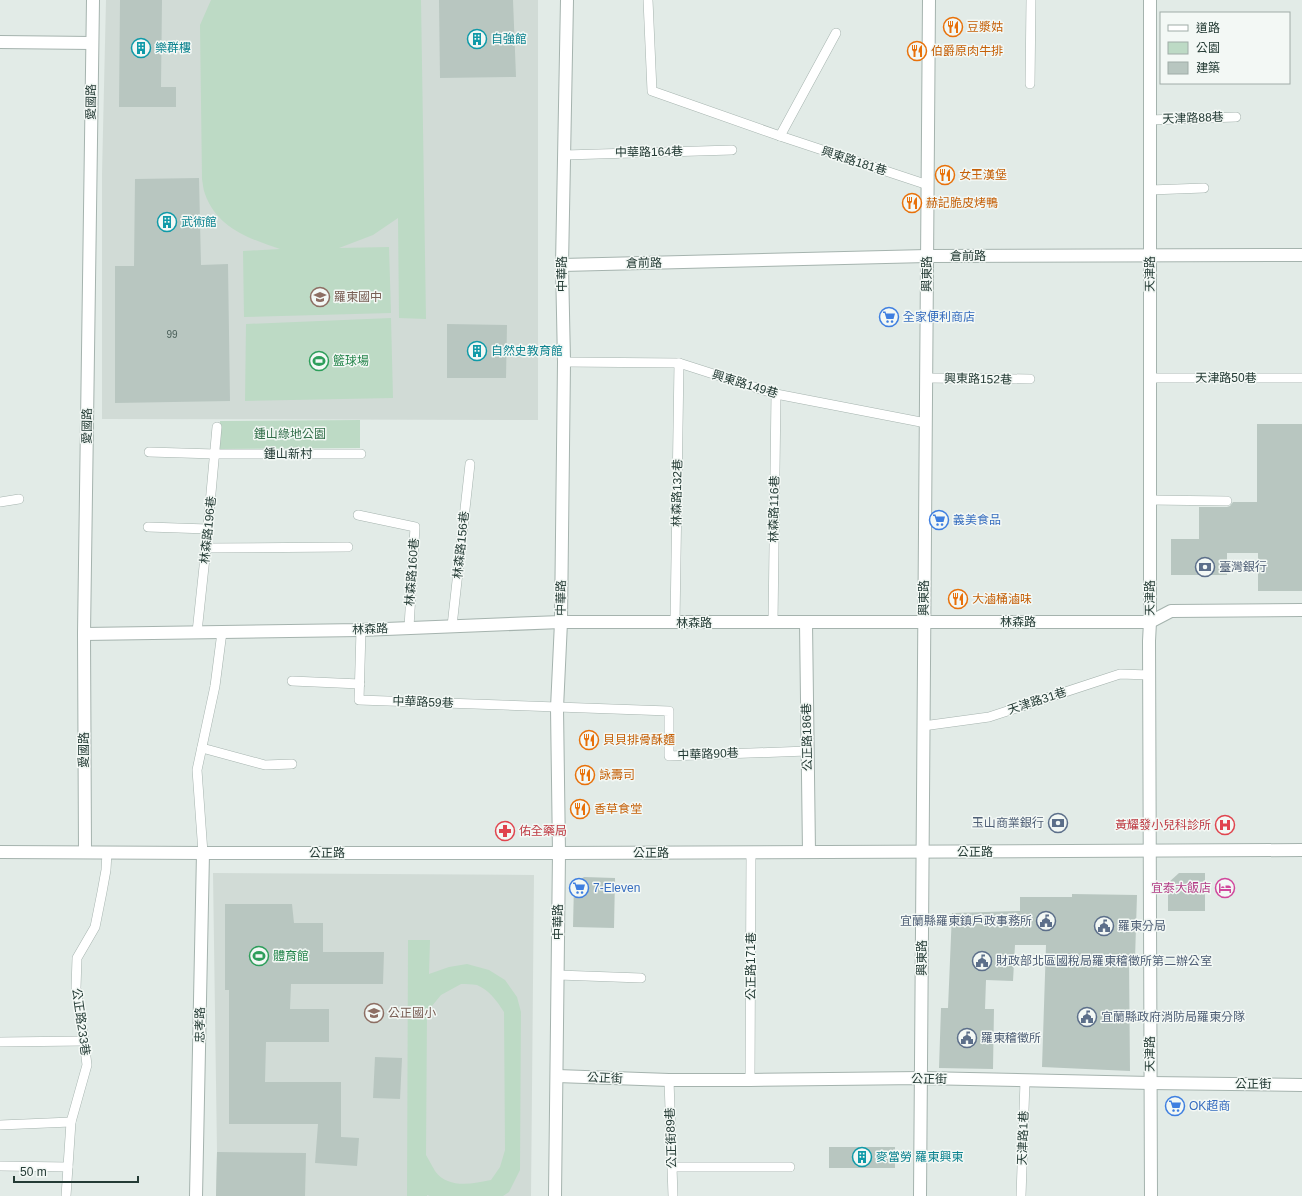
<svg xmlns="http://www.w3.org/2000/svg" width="1302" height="1196" viewBox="0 0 1302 1196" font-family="Helvetica,'Noto Sans TC',sans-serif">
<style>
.built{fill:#d1dbd6}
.green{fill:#bddac5;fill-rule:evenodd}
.building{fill:#b8c6c0}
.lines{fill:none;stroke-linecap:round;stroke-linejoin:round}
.service-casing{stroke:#a5b3ae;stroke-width:10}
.minor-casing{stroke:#a5b3ae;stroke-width:14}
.service{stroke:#fff;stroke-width:9}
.minor{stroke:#fff;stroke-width:12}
.labels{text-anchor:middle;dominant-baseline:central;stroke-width:3;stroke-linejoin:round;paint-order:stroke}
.number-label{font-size:10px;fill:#495e58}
.food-label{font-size:12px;fill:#c56008;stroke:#f3f8f5;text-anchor:start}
.culture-label{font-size:12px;fill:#0d838f;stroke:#f3f8f5;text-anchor:start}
.street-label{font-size:12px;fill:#243b35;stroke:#f3f8f5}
.education-label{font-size:12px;fill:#785e54;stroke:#f3f8f5;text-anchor:start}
.shop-label{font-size:12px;fill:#366cbe;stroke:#f3f8f5;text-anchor:start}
.leisure-label{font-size:12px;fill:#27864d;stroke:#f3f8f5;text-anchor:start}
.park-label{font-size:12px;fill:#326e49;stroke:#f3f8f5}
.service-label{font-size:12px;fill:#4e5e75;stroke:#f3f8f5;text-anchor:start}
.health-label{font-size:12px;fill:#be3a42;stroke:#f3f8f5;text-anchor:end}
.hotel-label{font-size:12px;fill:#b23c85;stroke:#f3f8f5;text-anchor:end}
</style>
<rect width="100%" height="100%" fill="#e2ebe7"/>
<g class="built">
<polygon points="106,0 538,0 538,420 102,419 102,174"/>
<polygon points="213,873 534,875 531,1196 216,1196 217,1152"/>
</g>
<g class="green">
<path d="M211 0H421L426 319 399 318 398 218 373 235 339 248 389 247 391 313 244 317 243 251 280 249C250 239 217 228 205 194 203 189 203 184 202 179L200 25Z"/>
<polygon points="391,318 393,398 245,401 246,324"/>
<polygon points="360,420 360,448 220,449 220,421"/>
<path d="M408 940H430L429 974 449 967 467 964 489 970 505 980 517 997 521 1012 520 1170 509 1192 503 1196H430L427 1195V1196H407ZM461 984C466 984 472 984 477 985 489 990 497 1001 504 1012L505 1150 500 1167 491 1180C472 1184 448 1189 435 1171 432 1166 429 1160 426 1155L427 1012 441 995Z"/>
</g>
<g class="building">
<polygon points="120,0 162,0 161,87 176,87 176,107 119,107"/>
<polygon points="439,0 513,0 516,77 440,78"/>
<polygon points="199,178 201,265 228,264 230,401 115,403 115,266 134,266 135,179"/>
<polygon points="447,324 507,325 506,378 447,378"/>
<polygon points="1257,424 1302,424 1302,591 1258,591 1258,553 1227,553 1227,575 1171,575 1171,539 1199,539 1199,507 1227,507 1230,506 1233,502 1257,502"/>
<polygon points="1179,873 1205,873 1205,911 1168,911 1168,883"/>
<polygon points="584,877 615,878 614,928 573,927 574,884"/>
<polygon points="1072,894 1137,895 1135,959 1129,959 1130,1071 1042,1067 1046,945 1015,945 1013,981 986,980 985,1009 994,1009 993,1069 939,1068 941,1008 948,1008 952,913 1020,911 1020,897 1072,897"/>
<polygon points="225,904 292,904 294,923 323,923 323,952 384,952 383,984 291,984 290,1009 329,1009 329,1042 266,1042 265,1082 341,1082 341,1137 359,1138 357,1166 315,1163 318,1124 229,1124 229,990 225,990"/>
<polygon points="375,1057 402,1058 400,1099 373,1098"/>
<rect x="829" y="1147" width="66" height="21"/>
<polygon points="217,1152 306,1153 305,1196 216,1196"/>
</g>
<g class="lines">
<g class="service-casing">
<g id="service">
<polyline points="648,0 652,91 780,136 928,185"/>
<polyline points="1030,84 1031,0"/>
<polyline points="1149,120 1236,117"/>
<polyline points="780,136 836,33"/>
<polyline points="565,155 732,150"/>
<polyline points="1150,190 1204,188"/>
<polyline points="564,362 679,363 776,394 926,423"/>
<polyline points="926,378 1030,379"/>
<polyline points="1151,378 1302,378"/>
<polyline points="149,452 215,454 361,454"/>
<polyline points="1150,500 1227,501"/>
<polyline points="0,502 19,499"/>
<polyline points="358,515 415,527 409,627"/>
<polyline points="148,527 208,529"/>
<polyline points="206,548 348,547"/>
<polyline points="675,623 679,363"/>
<polyline points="773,623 776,394"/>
<polyline points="452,626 470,464"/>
<polyline points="361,630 359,700 669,711 669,756 807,751"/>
<polyline points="197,632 206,548 217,427"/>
<polyline points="292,681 360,684"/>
<polyline points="923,726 989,717 1120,674 1149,675"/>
<polyline points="202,748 265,765 292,764"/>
<polyline points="203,853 197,770 215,686 222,632"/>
<polyline points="558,975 641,978"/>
<polyline points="0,1042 84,1041"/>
<polyline points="669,1080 673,1196"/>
<polyline points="750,1080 751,852"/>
<polyline points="0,1125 71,1122"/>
<polyline points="0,1166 68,1167"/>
<polyline points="672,1167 790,1167"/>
<polyline points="66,1196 71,1122 87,1065 84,1041 76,988 77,958 95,927 102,892 106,870 107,852"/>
<polyline points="1021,1196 1025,1081"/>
</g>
</g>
<g class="minor-casing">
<g id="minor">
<polyline points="1150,0 1150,622 1149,641 1151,1196"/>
<polyline points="0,42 92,43"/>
<polyline points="562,265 927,256 1302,255"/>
<polyline points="806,623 809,852"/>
<polyline points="84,634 361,630 561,622 1150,622 1171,611 1302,610"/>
<polyline points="0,852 203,853 559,853 1302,850"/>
<polyline points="85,852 84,634 93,0"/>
<polyline points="557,1076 669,1080 750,1080 921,1078 1150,1083 1302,1085"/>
<polyline points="196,1196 203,853"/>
<polyline points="555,1196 559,853 557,708 561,622 564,362 562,265 567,0"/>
<polyline points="920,1196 929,0"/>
</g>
</g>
<use href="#service" class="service"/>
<use href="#minor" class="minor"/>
</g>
<defs>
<g id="restaurant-ring" transform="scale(1)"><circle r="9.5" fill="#f3f8f5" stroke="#e8710a" stroke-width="1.5"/><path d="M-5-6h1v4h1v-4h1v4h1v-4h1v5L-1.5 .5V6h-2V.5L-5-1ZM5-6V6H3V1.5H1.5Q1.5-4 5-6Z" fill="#e8710a"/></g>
<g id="building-ring" transform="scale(1)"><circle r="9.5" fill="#f3f8f5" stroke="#0f9aa8" stroke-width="1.5"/><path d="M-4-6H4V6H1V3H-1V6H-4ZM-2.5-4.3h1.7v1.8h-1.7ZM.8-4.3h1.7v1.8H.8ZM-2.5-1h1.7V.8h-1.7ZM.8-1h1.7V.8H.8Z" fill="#0f9aa8"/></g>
<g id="school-ring" transform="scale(1)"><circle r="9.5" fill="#f3f8f5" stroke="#8d6e63" stroke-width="1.5"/><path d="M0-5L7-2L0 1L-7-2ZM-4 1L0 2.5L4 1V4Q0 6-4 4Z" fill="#8d6e63"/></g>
<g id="supermarket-ring" transform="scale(1)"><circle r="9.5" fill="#f3f8f5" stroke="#3f7fe0" stroke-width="1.5"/><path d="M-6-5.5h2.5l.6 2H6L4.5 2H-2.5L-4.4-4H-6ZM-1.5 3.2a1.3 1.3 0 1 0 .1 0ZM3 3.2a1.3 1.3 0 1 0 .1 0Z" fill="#3f7fe0"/></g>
<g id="stadium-ring" transform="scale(1)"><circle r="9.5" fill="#f3f8f5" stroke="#2e9e5b" stroke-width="1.5"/><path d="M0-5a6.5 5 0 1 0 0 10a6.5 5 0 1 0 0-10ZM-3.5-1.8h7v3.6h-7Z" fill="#2e9e5b"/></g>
<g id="bank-ring" transform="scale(1)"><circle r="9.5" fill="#f3f8f5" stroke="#5c6f8a" stroke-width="1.5"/><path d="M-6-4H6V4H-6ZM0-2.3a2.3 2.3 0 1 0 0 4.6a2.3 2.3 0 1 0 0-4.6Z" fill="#5c6f8a"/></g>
<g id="hospital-ring" transform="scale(1)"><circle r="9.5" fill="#f3f8f5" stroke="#e0444e" stroke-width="1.5"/><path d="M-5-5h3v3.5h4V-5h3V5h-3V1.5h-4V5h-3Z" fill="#e0444e"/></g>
<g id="pharmacy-ring" transform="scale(1)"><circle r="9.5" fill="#f3f8f5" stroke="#e0444e" stroke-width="1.5"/><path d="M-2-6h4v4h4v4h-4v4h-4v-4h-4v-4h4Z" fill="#e0444e"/></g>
<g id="hotel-ring" transform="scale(1)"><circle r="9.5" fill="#f3f8f5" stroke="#d1479c" stroke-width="1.5"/><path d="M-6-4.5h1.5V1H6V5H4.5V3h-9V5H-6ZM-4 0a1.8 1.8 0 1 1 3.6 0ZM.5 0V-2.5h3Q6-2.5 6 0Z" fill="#d1479c"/></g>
<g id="civic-ring" transform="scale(1)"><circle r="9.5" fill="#f3f8f5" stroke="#5c6f8a" stroke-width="1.5"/><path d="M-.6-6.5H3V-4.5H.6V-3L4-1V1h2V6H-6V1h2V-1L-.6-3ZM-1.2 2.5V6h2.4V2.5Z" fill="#5c6f8a"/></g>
</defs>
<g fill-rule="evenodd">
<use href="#restaurant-ring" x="953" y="27"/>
<use href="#building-ring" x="477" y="39"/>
<use href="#building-ring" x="141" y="48"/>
<use href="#restaurant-ring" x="917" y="51"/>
<use href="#restaurant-ring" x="945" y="175"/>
<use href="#restaurant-ring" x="912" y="203"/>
<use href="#building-ring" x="167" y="222"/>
<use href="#school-ring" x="320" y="297"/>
<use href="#supermarket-ring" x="889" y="317"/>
<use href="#building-ring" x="477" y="351"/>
<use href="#stadium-ring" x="319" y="361"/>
<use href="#supermarket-ring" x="939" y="520"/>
<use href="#bank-ring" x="1205" y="567"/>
<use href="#restaurant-ring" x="958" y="599"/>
<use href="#restaurant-ring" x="589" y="740"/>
<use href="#restaurant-ring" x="585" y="775"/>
<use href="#restaurant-ring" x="580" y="809"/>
<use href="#bank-ring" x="1058" y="823"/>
<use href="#hospital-ring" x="1225" y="825"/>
<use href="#pharmacy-ring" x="505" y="831"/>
<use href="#supermarket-ring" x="579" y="888"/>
<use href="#hotel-ring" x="1225" y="888"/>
<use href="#civic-ring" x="1046" y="921"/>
<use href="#civic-ring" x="1104" y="926"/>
<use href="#stadium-ring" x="259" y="956"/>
<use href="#civic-ring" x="982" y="961"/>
<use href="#school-ring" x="374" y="1013"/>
<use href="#civic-ring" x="1087" y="1017"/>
<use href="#civic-ring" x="967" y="1038"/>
<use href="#supermarket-ring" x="1175" y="1106"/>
<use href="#building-ring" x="862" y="1157"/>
</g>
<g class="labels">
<g class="number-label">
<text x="172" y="334">99</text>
</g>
<g class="food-label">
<text x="967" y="27">豆漿姑</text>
<text x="931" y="51">伯爵原肉牛排</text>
<text x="959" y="175">女王漢堡</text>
<text x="926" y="203">赫記脆皮烤鴨</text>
<text x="972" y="599">大滷桶滷味</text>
<text x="603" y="740">貝貝排骨酥麵</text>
<text x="599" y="775">詠壽司</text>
<text x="594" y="809">香草食堂</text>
</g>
<g class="culture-label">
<text x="491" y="39">自強館</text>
<text x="155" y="48">樂群樓</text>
<text x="181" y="222">武術館</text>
<text x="491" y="351">自然史教育館</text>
<text x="876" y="1157">麥當勞 羅東興東</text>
</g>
<g class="street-label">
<text transform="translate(91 102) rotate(-89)">愛國路</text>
<text transform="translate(1193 118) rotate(-2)">天津路88巷</text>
<text transform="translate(649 152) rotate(-1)">中華路164巷</text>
<text transform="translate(854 161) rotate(18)">興東路181巷</text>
<text x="968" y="256">倉前路</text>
<text transform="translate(644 263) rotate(-1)">倉前路</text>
<text transform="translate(562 274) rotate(-90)">中華路</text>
<text transform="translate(927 274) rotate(-90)">興東路</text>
<text transform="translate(1150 274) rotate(-90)">天津路</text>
<text x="1226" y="378">天津路50巷</text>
<text transform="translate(978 379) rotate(1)">興東路152巷</text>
<text transform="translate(745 384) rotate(17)">興東路149巷</text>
<text transform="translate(87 426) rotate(-89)">愛國路</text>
<text x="288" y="454">鍾山新村</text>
<text transform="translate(677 493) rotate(-89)">林森路132巷</text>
<text transform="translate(774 509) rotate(-89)">林森路116巷</text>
<text transform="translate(208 530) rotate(-84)">林森路196巷</text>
<text transform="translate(461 545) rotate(-84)">林森路156巷</text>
<text transform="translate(412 572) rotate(-86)">林森路160巷</text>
<text transform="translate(561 598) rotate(-89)">中華路</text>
<text transform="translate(924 598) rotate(-90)">興東路</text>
<text transform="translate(1150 598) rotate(-90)">天津路</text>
<text x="1018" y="622">林森路</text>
<text x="694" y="623">林森路</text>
<text transform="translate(370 629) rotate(-2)">林森路</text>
<text transform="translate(1037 701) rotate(-18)">天津路31巷</text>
<text transform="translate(423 702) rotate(2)">中華路59巷</text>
<text transform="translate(807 737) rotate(-91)">公正路186巷</text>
<text transform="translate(84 750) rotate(-90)">愛國路</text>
<text transform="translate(708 754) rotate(-2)">中華路90巷</text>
<text x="975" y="852">公正路</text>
<text x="327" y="853">公正路</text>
<text x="651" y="853">公正路</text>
<text transform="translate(558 922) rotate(-90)">中華路</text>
<text transform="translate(922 958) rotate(-90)">興東路</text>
<text transform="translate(751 966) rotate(-90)">公正路171巷</text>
<text transform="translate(81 1022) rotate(82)">公正路233巷</text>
<text transform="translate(200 1025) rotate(-89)">忠孝路</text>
<text transform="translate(1150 1054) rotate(-90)">天津路</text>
<text transform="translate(605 1078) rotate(2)">公正街</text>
<text transform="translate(929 1079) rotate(1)">公正街</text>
<text x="1253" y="1084">公正街</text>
<text transform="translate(671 1138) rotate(-92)">公正街89巷</text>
<text transform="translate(1023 1138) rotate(-88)">天津路1巷</text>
</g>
<g class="education-label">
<text x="334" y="297">羅東國中</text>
<text x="388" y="1013">公正國小</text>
</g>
<g class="shop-label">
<text x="903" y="317">全家便利商店</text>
<text x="953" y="520">義美食品</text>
<text x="593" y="888">7-Eleven</text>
<text x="1189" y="1106">OK超商</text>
</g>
<g class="leisure-label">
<text x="333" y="361">籃球場</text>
<text x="273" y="956">體育館</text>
</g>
<g class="park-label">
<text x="290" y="434">鍾山綠地公園</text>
</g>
<g class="service-label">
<text x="1219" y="567">臺灣銀行</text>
<text x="1044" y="823" text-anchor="end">玉山商業銀行</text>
<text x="1032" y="921" text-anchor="end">宜蘭縣羅東鎮戶政事務所</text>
<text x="1118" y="926">羅東分局</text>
<text x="996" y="961">財政部北區國稅局羅東稽徵所第二辦公室</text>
<text x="1101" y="1017">宜蘭縣政府消防局羅東分隊</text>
<text x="981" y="1038">羅東稽徵所</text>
</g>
<g class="health-label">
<text x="1211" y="825">黃耀發小兒科診所</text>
<text x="519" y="831" text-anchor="start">佑全藥局</text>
</g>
<g class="hotel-label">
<text x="1211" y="888">宜泰大飯店</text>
</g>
</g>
<rect x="1160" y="12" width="130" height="72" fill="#f3f8f5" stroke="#a0aca8"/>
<rect x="1168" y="25" width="20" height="6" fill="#ffffff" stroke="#a0aca8"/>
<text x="1196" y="32" font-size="12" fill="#243b35">道路</text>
<rect x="1168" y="42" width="20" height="12" fill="#bddac5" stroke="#a0aca8"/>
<text x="1196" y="52" font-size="12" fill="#243b35">公園</text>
<rect x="1168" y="62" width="20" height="12" fill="#b8c6c0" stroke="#a0aca8"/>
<text x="1196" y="72" font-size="12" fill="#243b35">建築</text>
<path d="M14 1176v6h124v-6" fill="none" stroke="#243b35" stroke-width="2"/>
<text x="20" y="1176" font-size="12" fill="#243b35" stroke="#f3f8f5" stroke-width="3" paint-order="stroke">50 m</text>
</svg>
